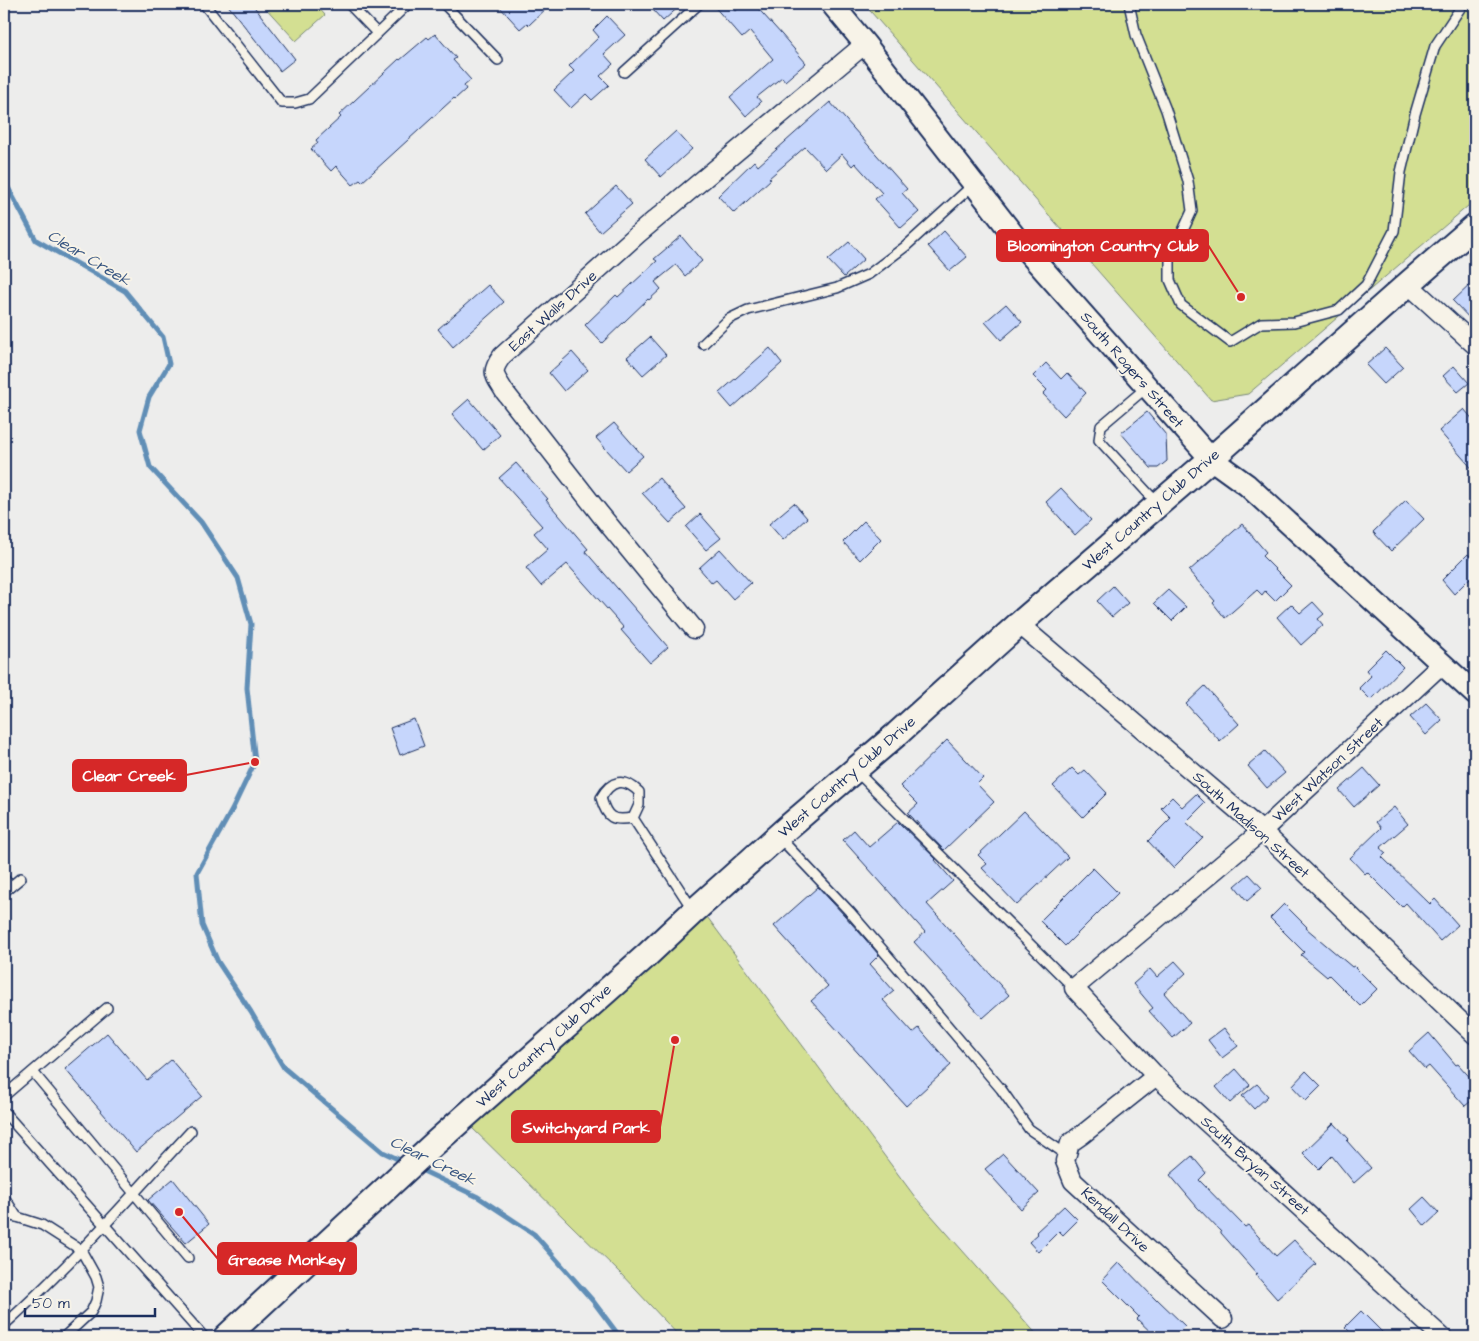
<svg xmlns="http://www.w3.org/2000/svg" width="1479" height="1341" viewBox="0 0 1479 1341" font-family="'Architects Daughter',sans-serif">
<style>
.green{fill:#d3df92;stroke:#778778}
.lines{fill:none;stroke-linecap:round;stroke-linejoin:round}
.stream{stroke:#618eb6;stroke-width:5}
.building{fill:#c6d6fc;stroke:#1b2f5e}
.service-casing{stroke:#1b2f5e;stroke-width:12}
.minor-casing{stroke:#1b2f5e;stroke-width:21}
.tertiary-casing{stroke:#1b2f5e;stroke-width:25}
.secondary-casing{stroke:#1b2f5e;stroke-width:28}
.service{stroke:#f7f3e8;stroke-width:9}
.minor{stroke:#f7f3e8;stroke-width:18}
.tertiary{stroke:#f7f3e8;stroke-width:21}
.secondary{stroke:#f7f3e8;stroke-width:24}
.labels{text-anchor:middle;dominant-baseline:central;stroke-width:4;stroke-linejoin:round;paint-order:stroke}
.street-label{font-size:15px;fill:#1b2f5e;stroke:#f7f3e8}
.water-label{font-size:16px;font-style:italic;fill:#385682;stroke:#f7f3e8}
.leader{fill:none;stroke:#d62828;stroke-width:2}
.callout-dot{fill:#d62828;stroke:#f7f3e8;stroke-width:2}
.callout{fill:#d62828;stroke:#d62828;stroke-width:2}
.callout-label{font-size:16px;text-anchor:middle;font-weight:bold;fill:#fff}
</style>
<rect width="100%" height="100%" fill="#ededec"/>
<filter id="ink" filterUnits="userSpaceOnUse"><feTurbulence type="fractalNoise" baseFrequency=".02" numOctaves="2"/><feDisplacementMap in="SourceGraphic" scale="10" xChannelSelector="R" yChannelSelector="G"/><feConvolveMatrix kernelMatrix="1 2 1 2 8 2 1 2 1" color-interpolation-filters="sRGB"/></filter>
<g filter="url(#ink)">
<g class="green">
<polygon points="262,4 315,4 325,15 296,41"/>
<polygon points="864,4 1475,4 1475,200 1248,394 1211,400"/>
<polygon points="696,902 915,1197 1039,1337 680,1337 621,1274 467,1123"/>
</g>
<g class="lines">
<g class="stream">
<polyline points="4,180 36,240 125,291 163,337 169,364 149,397 140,430 150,467 201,522 238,578 251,624 247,688 255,762 232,810 197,873 202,925 218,962 251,1012 284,1068 383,1152 404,1162"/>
<polyline points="417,1168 478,1197 534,1234 593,1301 620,1337"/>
</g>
</g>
<g class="building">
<polygon points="227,4 252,4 295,59 280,71"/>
<polygon points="497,4 551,4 529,25 527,23 520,29"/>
<polygon points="661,4 682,4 663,21 653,10"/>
<polygon points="712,4 729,4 736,11 743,4 754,4 782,35 806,63 785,81 782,77 757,97 761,102 746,116 730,97 773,59 750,31 742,38"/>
<polygon points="607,16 625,35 604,54 613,64 600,76 609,85 592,100 586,94 571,108 554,90 574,71 569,66 599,37 593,30"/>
<polygon points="435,34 456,58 453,60 471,80 464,86 466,89 455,99 454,98 362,182 360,180 353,185 336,166 331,171 311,149 318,143 316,140 341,117 339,115 399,59 400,60 427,37 429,39"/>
<polygon points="830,102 907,189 902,193 919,212 901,228 875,199 882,193 855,163 852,166 842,154 826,169 805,147 769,178 771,179 734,213 718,196 754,161 758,166"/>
<polygon points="676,131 692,149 661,177 645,159"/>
<polygon points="616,186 632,204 600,232 585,214"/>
<polygon points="944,231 967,257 950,271 928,246"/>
<polygon points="681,236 702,261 685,276 676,265 655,282 661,289 649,300 648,299 602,343 585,325 616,295 618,297 657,261 654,259"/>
<polygon points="849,242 864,259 844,277 828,260"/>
<polygon points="1475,280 1475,324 1453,301"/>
<polygon points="488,285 504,302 453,347 438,329"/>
<polygon points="1006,304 1022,322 1001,340 985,322"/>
<polygon points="650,337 666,355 643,375 627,357"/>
<polygon points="770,348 782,363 732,408 719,393"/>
<polygon points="1385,348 1403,367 1384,384 1366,365"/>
<polygon points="572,352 588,370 564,391 549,373"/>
<polygon points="1046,363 1061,379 1067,373 1086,393 1064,416 1043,394 1047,390 1033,376"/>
<polygon points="1454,366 1469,383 1458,392 1443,376"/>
<polygon points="469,399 500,435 483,450 452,414"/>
<polygon points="1464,409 1475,422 1475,472 1439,431"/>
<polygon points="1147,412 1166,435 1167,461 1158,468 1151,468 1121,433"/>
<polygon points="614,423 643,456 626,471 596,438"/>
<polygon points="516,463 548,499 546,500 588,549 585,551 668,647 650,663 621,630 624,628 567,564 541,586 526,568 548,549 534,533 542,526 499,478"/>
<polygon points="659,478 686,509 670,523 642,493"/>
<polygon points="1061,488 1091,520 1075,535 1046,502"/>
<polygon points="1406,500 1424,519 1391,551 1373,532"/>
<polygon points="794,503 807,518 783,540 769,524"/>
<polygon points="700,514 721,538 706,550 686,527"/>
<polygon points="864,521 881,539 860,560 843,542"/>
<polygon points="1242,524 1266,552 1262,556 1291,585 1275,601 1265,591 1262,595 1257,590 1225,618 1213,603 1215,601 1189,571"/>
<polygon points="720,549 751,583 733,599 716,580 712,583 699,568"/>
<polygon points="1468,554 1475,562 1475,573 1454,594 1442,580"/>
<polygon points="1113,586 1128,603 1112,617 1097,601"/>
<polygon points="1168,590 1186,607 1172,621 1154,603"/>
<polygon points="1313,602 1324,614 1318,619 1323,625 1301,645 1277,617 1291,604 1300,613"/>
<polygon points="1386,650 1403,667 1371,700 1359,688 1371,676 1366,670"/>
<polygon points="1205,686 1239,724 1220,741 1186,704"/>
<polygon points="1426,703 1442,720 1426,735 1410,717"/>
<polygon points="414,719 424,746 400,755 390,728"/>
<polygon points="947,740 983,778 977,784 994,802 944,850 908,813 918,804 900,786"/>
<polygon points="1265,751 1285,773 1267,788 1248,766"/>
<polygon points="1072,768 1079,775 1085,770 1107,793 1083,817 1053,786"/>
<polygon points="1364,768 1379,785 1354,807 1339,790"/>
<polygon points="1196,794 1205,803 1186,822 1203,838 1173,868 1148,841 1171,818 1161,808 1172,797 1182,807"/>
<polygon points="1394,807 1408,824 1380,848 1386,853 1382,857 1430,904 1435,899 1458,925 1440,941 1406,903 1402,907 1367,872 1365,874 1350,858 1381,828 1376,822"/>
<polygon points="1024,811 1068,857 1017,905 982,868 987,864 978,855"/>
<polygon points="898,822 936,859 935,860 953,881 927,904 1009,995 983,1018 914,942 925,932 843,840 854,830 869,847"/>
<polygon points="1093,868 1118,893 1065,946 1040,921"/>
<polygon points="1249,874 1262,888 1247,901 1235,886"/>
<polygon points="818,887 845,916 879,955 870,964 894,991 883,1000 913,1033 919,1028 951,1065 906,1106 811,1001 828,986 774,926"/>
<polygon points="1284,904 1307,927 1306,928 1352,967 1354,966 1377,989 1360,1006 1329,975 1327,977 1301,955 1304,952 1270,918"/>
<polygon points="1175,961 1186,973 1164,993 1190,1023 1173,1038 1149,1011 1153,1008 1133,984 1150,969 1157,977"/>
<polygon points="1224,1028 1238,1046 1222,1058 1208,1040"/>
<polygon points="107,1033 147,1080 171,1060 202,1096 136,1152 65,1069"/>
<polygon points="1429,1033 1456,1065 1458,1064 1475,1083 1475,1098 1465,1106 1429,1066 1425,1069 1409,1051"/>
<polygon points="1236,1069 1250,1085 1230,1103 1216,1087"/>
<polygon points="1306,1071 1321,1086 1306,1101 1292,1086"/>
<polygon points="1257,1084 1268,1096 1254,1109 1242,1096"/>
<polygon points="1334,1123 1349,1139 1347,1141 1371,1168 1354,1183 1332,1156 1319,1169 1303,1153"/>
<polygon points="1003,1154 1039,1193 1021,1209 985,1169"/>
<polygon points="1192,1156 1206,1173 1199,1180 1245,1227 1248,1225 1276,1256 1294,1240 1316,1264 1277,1299 1256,1275 1257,1274 1221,1233 1221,1232 1197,1207 1170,1175"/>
<polygon points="173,1179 209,1224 186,1243 148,1200"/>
<polygon points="1424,1197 1439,1213 1425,1226 1411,1209"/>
<polygon points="1064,1206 1078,1220 1063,1235 1059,1231 1038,1252 1029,1242 1038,1234 1036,1232"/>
<polygon points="1119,1262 1156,1300 1157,1299 1185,1326 1174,1337 1156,1337 1137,1319 1139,1317 1102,1280"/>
<polygon points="1361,1311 1387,1337 1355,1337 1345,1327"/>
</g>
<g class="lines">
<g class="service-casing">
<g id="service">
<polyline points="204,4 282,103 295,103 309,99 408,4"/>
<polyline points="349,4 377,33"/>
<polyline points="444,4 498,60"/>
<polyline points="1129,4 1136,35 1166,110 1188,181 1192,211 1170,259 1170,280 1181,305 1230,342 1261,323 1294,322 1339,310 1366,285 1394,231 1401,172 1415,114 1435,46 1463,4"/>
<polyline points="624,72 699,4"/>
<polyline points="703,344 729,319 748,310 837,288 869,274 906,246 974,184"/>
<polyline points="1147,387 1101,426 1099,440 1158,504"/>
<polyline points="855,770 1074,988"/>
<path d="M633 818C613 821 607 819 601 798 611 780 624 777 639 792V805L633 818 693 910"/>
<polyline points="778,836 850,912 930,1005 1001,1089 1029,1129 1067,1155"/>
<polyline points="4,878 10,887 4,892"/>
<polyline points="10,887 21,878"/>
<polyline points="33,1072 188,1258"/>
<polyline points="4,1096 107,1008"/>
<polyline points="4,1112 204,1337"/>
<polyline points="4,1197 17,1217"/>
<polyline points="4,1215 17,1217 42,1225 81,1250 96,1277 99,1287 96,1301 91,1312 64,1337"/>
<path d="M4 1325C71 1265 130 1197 191 1131"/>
</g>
</g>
<g class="minor-casing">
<g id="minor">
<polyline points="1408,284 1475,345"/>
<polyline points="1019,624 1262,831 1475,1035"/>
<path d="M694 629 600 514 504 391C494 374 490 373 502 356L639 233 865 44"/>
<polyline points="1442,664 1262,831 1074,988 1156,1076 1442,1337"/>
<polyline points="1156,1076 1083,1134 1070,1143 1065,1161 1073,1181 1223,1319"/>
</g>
</g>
<g class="tertiary-casing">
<polyline id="tertiary" points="832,4 865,44 1019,242 1211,459 1247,485 1475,694"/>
</g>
<g class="secondary-casing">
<polyline id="secondary" points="226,1337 434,1144 646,956 694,911 787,828 897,734 1019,624 1211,459 1408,284 1475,226"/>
</g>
<use href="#service" class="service"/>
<use href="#minor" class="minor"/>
<use href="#tertiary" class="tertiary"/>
<use href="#secondary" class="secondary"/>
</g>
</g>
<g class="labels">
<g class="street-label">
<text transform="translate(553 311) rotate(-42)">East Walls Drive</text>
<text transform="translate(1132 370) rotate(49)">South Rogers Street</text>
<text transform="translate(1151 510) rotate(-41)">West Country Club Drive</text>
<text transform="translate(1328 770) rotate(-43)">West Watson Street</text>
<text transform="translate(847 777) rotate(-41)">West Country Club Drive</text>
<text transform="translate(1251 825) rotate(42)">South Madison Street</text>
<text transform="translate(544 1046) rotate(-42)">West Country Club Drive</text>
<text transform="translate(1255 1166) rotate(42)">South Bryan Street</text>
<text transform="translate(1115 1220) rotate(43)">Kendall Drive</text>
</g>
<g class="water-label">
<text transform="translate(89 258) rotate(31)">Clear Creek</text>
<text transform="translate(433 1161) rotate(26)">Clear Creek</text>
</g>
</g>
<path class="leader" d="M1241 297L1208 245M255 762L186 775M675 1040L660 1127M179 1212L218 1259"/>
<g class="callout-dot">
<circle cx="1241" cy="297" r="5"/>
<circle cx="255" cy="762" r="5"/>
<circle cx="675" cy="1040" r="5"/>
<circle cx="179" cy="1212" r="5"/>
</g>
<g class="callout">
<rect x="997" y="230" width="211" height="31" rx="5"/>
<rect x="73" y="760" width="113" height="31" rx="5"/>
<rect x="512" y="1111" width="148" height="31" rx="5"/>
<rect x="218" y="1243" width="138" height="31" rx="5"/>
</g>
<g class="callout-label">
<text x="1103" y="251">Bloomington Country Club</text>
<text x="129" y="781">Clear Creek</text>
<text x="586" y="1133">Switchyard Park</text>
<text x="287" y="1265">Grease Monkey</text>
</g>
<rect width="1479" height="1341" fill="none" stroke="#f7f3e8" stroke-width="20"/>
<rect x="10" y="10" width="1459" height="1321" fill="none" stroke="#1b2f5e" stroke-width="2" filter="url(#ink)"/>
<path d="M25 1308v8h130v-8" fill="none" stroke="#1b2f5e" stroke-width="2.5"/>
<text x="32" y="1308" font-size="15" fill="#1b2f5e" stroke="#f7f3e8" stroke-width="4" paint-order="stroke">50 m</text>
</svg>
